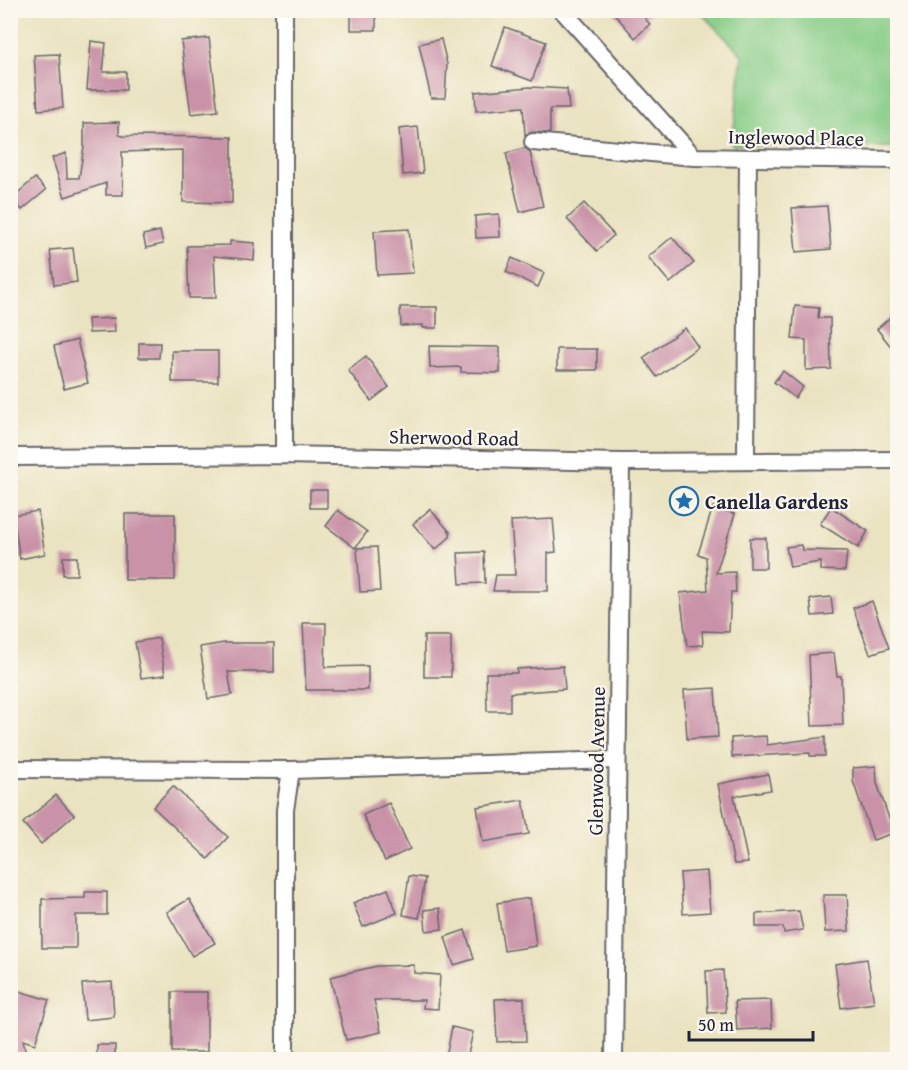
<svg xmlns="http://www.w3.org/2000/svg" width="908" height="1070" viewBox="0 0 908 1070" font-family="'Gentium Book Plus',serif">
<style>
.green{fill:#86cc86;stroke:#547760;stroke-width:1.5}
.building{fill:#c992a8}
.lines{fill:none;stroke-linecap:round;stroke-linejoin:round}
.street-casing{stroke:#68666a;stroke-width:20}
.street{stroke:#fff;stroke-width:16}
.labels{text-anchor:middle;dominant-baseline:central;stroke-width:4.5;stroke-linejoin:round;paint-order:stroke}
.street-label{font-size:20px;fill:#22223b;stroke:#fbf7ec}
.poi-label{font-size:20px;font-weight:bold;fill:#22223b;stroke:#fbf7ec;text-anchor:start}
</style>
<rect width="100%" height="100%" fill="#fbf7ec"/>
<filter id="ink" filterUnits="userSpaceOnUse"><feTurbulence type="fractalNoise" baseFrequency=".0167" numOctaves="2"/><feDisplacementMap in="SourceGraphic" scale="12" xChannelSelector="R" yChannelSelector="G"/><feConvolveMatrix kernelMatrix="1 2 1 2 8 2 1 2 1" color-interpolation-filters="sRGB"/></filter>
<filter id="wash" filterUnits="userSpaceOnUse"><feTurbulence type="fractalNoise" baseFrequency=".008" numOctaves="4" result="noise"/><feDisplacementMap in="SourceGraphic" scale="24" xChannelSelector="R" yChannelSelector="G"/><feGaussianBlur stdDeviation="1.35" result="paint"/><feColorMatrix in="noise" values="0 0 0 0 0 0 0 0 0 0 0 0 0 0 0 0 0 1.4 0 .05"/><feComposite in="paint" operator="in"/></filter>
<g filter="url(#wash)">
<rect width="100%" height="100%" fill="#eae3c1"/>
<polygon class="green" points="699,11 897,11 897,147 732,145 742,55"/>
<g id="blocks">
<g class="building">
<rect x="351" y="10" width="25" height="20"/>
<polygon points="611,10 654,10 645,19 650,24 635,38"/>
<polygon points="505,27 546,42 532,81 492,66"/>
<polygon points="209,38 218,111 191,114 181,41"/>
<polygon points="441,39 447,64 445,98 431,98 419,44"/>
<polygon points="91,41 106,43 103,72 126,72 126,90 87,90"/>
<polygon points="59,54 63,108 38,110 34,55"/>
<polygon points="530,87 567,89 569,109 550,109 550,133 533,132 525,135 523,107 476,111 475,92"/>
<polygon points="119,122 119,135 123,136 232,137 232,203 183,202 183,150 122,152 123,195 106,195 106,183 65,197 52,158 66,153 67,178 79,178 84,146 84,123"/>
<polygon points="418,127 423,173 403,175 399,129"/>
<polygon points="525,148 530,152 543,206 520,212 506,153"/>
<polygon points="35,178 46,190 22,210 12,198"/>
<polygon points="584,203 614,235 597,251 567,219"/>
<polygon points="827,206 831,249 796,252 792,208"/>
<polygon points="499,214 500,237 476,238 475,216"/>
<polygon points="409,229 413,273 377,275 374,231"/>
<polygon points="160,231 163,244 146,248 143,235"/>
<polygon points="672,237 694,263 670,283 648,257"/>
<polygon points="230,241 255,243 254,260 214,256 216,298 189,298 187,246 230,245"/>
<polygon points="73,248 77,282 54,285 50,250"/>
<polygon points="512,258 544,273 538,287 506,272"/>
<polygon points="795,306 819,308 818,318 830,318 831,369 806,370 806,340 792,339"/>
<polygon points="400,307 437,307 437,328 423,328 423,325 401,326"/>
<polygon points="897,311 897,354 877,329"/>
<polygon points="114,318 115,332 89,333 88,319"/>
<polygon points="685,328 698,347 657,377 643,358"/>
<polygon points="77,340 88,383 64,389 54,346"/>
<polygon points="139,343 160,343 159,358 139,358"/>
<polygon points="429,346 500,347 500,373 461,372 461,367 430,368"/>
<rect x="557" y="349" width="40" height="21"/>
<rect x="172" y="351" width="46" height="31"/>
<polygon points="366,356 389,387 371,401 348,370"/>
<polygon points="783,371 803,387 795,398 774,382"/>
<rect x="310" y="490" width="17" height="18"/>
<polygon points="713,507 735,514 716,573 735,572 736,592 731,592 729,632 702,631 703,645 687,646 680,593 708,590 706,557 698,554"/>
<polygon points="831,507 868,531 858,548 820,524"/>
<polygon points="430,509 450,532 450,537 435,550 413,524"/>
<polygon points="338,510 367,532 355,548 326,526"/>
<polygon points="38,511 45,554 20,559 13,515"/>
<rect x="125" y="514" width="50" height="66"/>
<polygon points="553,519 556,552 548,553 548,591 493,591 496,575 515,575 511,521"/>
<rect x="750" y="538" width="16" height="30"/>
<polygon points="801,545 802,550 847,551 845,571 821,570 821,562 790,567 786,547"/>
<polygon points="377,547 380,591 360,592 357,548"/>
<polygon points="484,552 485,583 460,584 458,553"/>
<rect x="63" y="557" width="14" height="18"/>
<polygon points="831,597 833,614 812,616 810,599"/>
<polygon points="872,601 889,648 870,654 853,608"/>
<polygon points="303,623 326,623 325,667 368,666 368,690 306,690"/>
<rect x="424" y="636" width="27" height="41"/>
<polygon points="159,638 165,675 141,678 135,642"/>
<polygon points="224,643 274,643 274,672 228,672 232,695 208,699 200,647"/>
<polygon points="834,653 837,676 841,676 843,725 812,726 809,655"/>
<polygon points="563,666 565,689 510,693 510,711 487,711 486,673 517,673 517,669"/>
<polygon points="715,688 718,737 687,739 684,690"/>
<polygon points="766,736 767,745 825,737 825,756 810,756 810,753 732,757 731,738"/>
<polygon points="876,766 877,783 894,833 873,840 853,781 853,768"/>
<polygon points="768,774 771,790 734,796 748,863 734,864 718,784"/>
<polygon points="173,786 228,837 208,859 153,807"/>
<polygon points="56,795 74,815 41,844 23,823"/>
<polygon points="523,800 529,834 483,842 477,807"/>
<polygon points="389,803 410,849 385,861 363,815"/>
<polygon points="707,871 710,912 683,914 680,873"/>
<polygon points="409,876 425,878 419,918 403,915"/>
<polygon points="388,889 397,913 363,927 353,903"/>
<polygon points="85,892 107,892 107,915 76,915 76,948 42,948 42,899 85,898"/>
<polygon points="823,895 847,895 849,931 825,932"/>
<polygon points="530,898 536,946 504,951 497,903"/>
<polygon points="189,899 215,943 192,956 167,912"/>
<polygon points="440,908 442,929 426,931 424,910"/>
<polygon points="799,911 803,930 784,933 783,927 756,927 756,914"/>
<polygon points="465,930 474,959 454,965 445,937"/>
<polygon points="867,959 874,1003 841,1008 835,964"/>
<polygon points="414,965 414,973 440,975 438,1009 423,1008 424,1000 374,1000 381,1032 346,1040 330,977 377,966"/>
<polygon points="723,970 726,1012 708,1013 706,971"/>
<polygon points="112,982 114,1017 85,1020 82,984"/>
<polygon points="19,991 49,1000 35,1044 23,1040 27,1059 10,1059 10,1008 14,1008"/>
<rect x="172" y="992" width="35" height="60"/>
<polygon points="524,998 526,1041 497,1042 495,999"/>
<polygon points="771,1000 772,1028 737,1030 735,1001"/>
<polygon points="452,1027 473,1032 467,1059 446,1057"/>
<rect x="97" y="1045" width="18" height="14"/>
</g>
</g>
</g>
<g filter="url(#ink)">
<use href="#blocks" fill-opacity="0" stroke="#68666a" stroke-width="1.5"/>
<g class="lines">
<g class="street-casing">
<g id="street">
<polyline points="284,10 284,455"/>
<polyline points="562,10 694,157"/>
<polyline points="533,142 694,157 898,160"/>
<polyline points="10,457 284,455 621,462 898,460"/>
<polyline points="746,460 748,158"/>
<polyline points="10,769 291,770 617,760"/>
<polyline points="285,1060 285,810 291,770"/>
<polyline points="614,1060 621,462"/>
</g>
</g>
<use href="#street" class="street"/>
</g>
</g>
<defs>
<g id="sight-ring" transform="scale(1.5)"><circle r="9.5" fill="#fbf7ec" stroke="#1f6fb2" stroke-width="1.5"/><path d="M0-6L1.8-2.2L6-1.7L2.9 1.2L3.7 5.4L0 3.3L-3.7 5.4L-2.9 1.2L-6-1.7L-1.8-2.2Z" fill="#1f6fb2"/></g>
</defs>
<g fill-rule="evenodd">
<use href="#sight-ring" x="684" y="501"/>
</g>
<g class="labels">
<g class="street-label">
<text transform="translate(796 137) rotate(1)">Inglewood Place</text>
<text transform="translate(454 437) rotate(1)">Sherwood Road</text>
<text transform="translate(596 761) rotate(-89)">Glenwood Avenue</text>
</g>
<g class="poi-label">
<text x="705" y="501">Canella Gardens</text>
</g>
</g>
<rect width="908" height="1070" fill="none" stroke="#fbf7ec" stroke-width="36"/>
<path d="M689 1031v9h124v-9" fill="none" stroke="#22223b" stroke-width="3"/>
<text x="698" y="1031" font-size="18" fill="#22223b" stroke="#fbf7ec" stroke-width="4.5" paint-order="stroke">50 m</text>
</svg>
